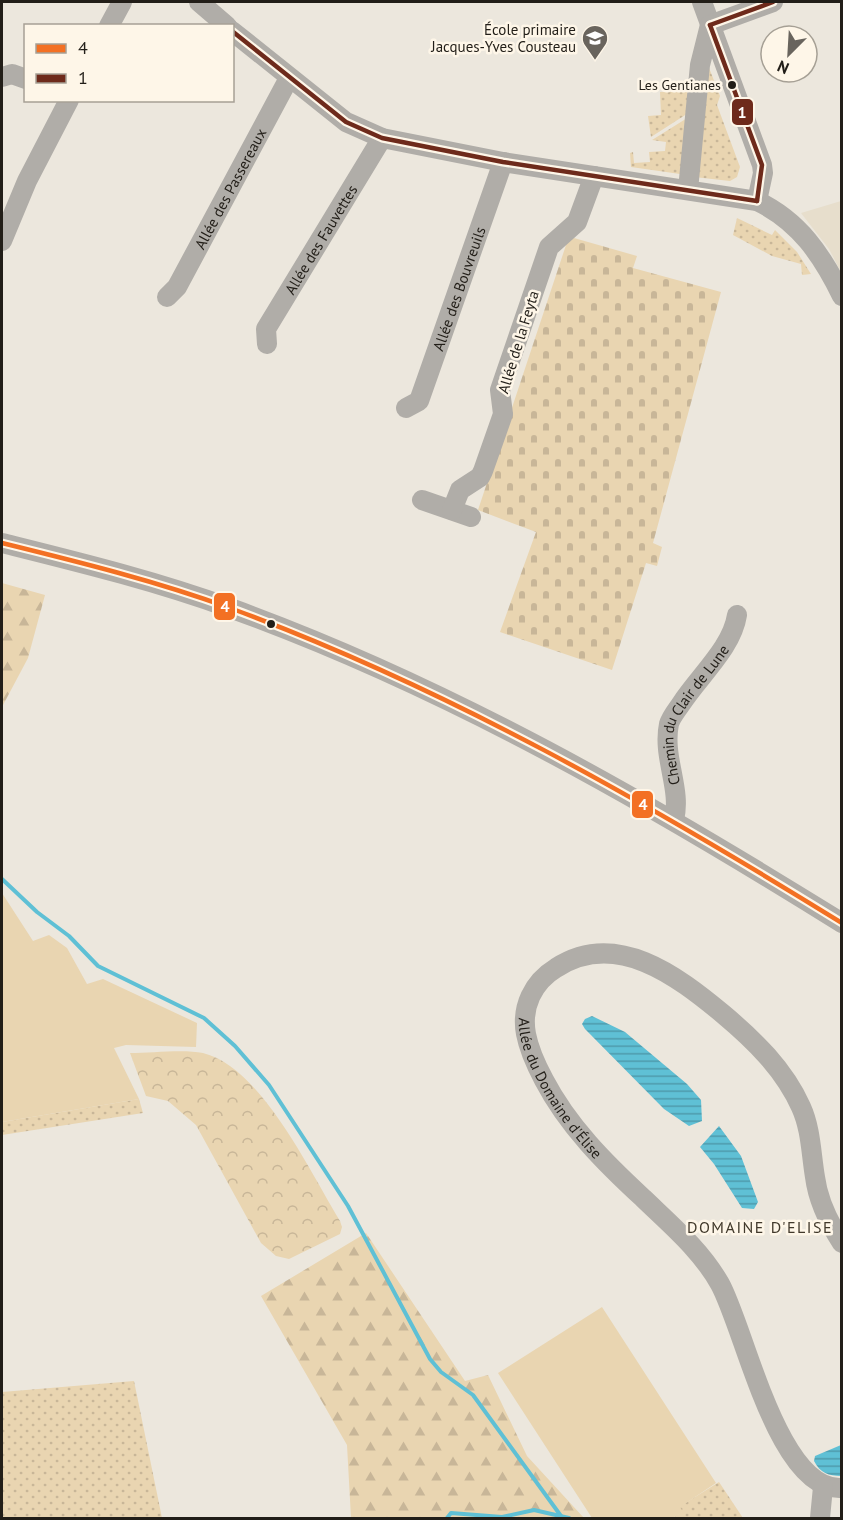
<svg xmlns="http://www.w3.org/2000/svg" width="843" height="1520" viewBox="0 0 843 1520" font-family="'PT Sans',sans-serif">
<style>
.built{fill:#e7decc}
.grass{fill:url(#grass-dots)}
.forest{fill:url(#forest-firs)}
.cemetery{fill:url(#cemetery-stones)}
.park{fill:url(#park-crowns)}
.garden{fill:#e9d5b1}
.water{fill:url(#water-rules)}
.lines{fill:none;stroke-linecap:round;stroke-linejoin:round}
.stream{stroke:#5fc0d5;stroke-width:4}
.minor{stroke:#b0ada8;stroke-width:20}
.bus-1-casing{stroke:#fef6e8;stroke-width:9}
.bus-2-casing{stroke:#fef6e8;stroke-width:9}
.bus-1{stroke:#f37023;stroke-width:4.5}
.bus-2{stroke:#6e2a1b;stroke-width:4.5}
.bus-dot{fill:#221e18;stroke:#fef6e8;stroke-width:2}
.labels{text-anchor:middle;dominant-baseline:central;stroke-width:5;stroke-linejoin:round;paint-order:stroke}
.bus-label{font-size:14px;fill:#221e18;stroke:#fef6e8;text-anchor:end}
.poi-label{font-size:15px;fill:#221e18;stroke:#fef6e8;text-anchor:end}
.street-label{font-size:15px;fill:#221e18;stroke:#fef6e8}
.neighbourhood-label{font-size:16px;letter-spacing:1.5px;fill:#41392b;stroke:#fef6e8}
.line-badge{stroke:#fef6e8;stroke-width:2}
.badge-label{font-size:16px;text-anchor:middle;font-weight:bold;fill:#fff}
</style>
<defs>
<pattern id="grass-dots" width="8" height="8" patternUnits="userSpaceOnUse" patternTransform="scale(1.5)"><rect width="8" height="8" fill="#e9d5b1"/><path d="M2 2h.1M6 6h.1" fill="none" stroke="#c8b698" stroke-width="1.8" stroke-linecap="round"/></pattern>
<pattern id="forest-firs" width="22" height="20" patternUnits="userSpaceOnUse" patternTransform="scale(1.5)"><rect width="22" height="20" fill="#e9d5b1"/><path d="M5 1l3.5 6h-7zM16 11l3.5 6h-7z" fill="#c8b698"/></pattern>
<pattern id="cemetery-stones" width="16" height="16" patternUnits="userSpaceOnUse" patternTransform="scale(1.5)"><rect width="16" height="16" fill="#e9d5b1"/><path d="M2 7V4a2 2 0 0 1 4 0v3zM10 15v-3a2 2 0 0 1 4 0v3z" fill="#c8b698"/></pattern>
<pattern id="park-crowns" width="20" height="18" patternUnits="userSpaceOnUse" patternTransform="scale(1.5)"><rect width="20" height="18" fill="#e9d5b1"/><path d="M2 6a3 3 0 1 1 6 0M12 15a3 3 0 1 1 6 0" fill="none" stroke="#c8b698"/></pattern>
<pattern id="water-rules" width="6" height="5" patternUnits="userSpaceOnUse" patternTransform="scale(1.5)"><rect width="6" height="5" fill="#5fc0d5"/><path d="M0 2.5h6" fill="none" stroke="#4e9bac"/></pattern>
</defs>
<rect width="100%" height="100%" fill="#ece7dd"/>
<polygon class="built" points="841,201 842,201 841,272 829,249 801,213"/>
<g class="grass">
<polygon points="706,60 720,96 717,105 740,167 737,177 730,181 694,177"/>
<polygon points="688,87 693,110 651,137 648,116 661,115 660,92 688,90"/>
<polygon points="692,115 687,175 631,167 630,153 633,152 634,163 650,162 649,152 665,151 666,142 652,140"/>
<polygon points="737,218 772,235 775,230 797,252 811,274 802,275 801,264 772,256 733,235"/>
<polygon points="139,1099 143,1113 2,1135 2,1122"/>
<polygon points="134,1381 162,1518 2,1518 2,1392"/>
<polygon points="719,1482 743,1518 672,1518 682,1512 679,1507"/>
</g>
<g class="forest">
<polygon points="2,583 45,595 28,658 2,707"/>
<polygon points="366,1233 465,1381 488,1375 527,1456 584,1518 351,1518 347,1445 261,1296"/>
</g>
<polygon class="cemetery" points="574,238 637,256 633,268 721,292 653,543 662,547 657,566 646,563 612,670 500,632 536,532 478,510 567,242"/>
<path class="park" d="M130 1053C151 1053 184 1049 203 1053 261 1067 310 1172 340 1221L342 1227 340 1234 289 1259 276 1256 261 1243 196 1125 168 1101 146 1096Z"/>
<g class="garden">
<polygon points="2,893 33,941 49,935 67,948 87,984 103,979 197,1023 196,1047 126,1045 114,1048 139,1099 2,1122"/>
<polygon points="602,1307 716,1483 680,1507 683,1512 672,1518 592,1518 498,1373"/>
</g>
<g class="water">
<polygon points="592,1016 625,1032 687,1084 701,1100 702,1121 689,1126 664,1109 585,1029 582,1024 585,1019"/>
<polygon points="719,1126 741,1156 758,1202 754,1209 742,1208 714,1164 700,1147"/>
<path d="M841 1445V1476C829 1476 820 1473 814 1461L815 1456Z"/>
</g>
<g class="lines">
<g class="stream">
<polyline points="2,879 37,912 69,936 98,966 204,1018 235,1046 269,1085 348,1206 430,1359 441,1372 473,1395 561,1516"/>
<polyline points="447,1518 451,1513 502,1517 534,1510 569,1518"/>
</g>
<g class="minor">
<polyline points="199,2 227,26"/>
<polyline points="702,2 762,165 763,173 757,201"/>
<polyline points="710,25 773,2"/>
<polyline points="109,26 122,2"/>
<path d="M232 31 346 122 382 138 503 162 757 201C799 221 822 255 842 296"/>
<polyline points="2,77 12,74 26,79"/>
<polyline points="688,190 700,65 710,25"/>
<polyline points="2,241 27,181 69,100"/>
<path id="s1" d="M167 297 177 287 289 78"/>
<path id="s2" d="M267 344 266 329 382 138"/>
<path id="s3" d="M406 408 419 401 503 162"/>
<polyline points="422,500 471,517"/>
<polyline points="452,510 460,490 480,477 483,471 503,414 500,390 549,247 577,222 594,176"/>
<path d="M2 543C78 562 156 581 230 608 446 686 648 802 842 923"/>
<path id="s4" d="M674 820C682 789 662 757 669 724 671 717 677 710 681 704 699 676 732 648 737 615"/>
<path id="s5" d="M842 1243C829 1223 818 1201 815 1177 811 1153 811 1129 801 1107 784 1069 754 1040 723 1014 677 976 616 929 556 968 533 982 521 1007 526 1034 529 1050 536 1065 544 1080 568 1126 605 1163 643 1198 671 1225 701 1250 720 1284 745 1329 778 1493 842 1488"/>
<polyline points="820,1518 823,1487"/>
</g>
<g class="bus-1-casing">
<path id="bus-1" d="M2 543C79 562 156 581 230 608 447 688 646 802 842 923"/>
</g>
<g class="bus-2-casing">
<g id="bus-2">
<polyline points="710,25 762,165 757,201"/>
<polyline points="710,25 773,2"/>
<polyline points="232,31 346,122 382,138 503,162 757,201"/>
</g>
</g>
<use href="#bus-1" class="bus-1"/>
<use href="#bus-2" class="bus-2"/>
</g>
<defs>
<g id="school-pin" transform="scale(1.35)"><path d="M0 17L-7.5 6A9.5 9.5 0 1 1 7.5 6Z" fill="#69645d" stroke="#fef6e8"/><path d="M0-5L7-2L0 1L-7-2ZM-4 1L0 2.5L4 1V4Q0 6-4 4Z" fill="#fff"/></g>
</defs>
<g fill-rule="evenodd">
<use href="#school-pin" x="595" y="38"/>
</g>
<g class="bus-dot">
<circle cx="732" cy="85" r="5"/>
<circle cx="271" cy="624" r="5"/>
</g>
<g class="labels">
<g class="bus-label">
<text x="721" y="85">Les Gentianes</text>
</g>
<g class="poi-label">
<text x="576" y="29">École primaire<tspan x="576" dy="17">Jacques-Yves Cousteau</tspan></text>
</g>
<g class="street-label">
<text stroke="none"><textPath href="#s1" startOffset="126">Allée des Passereaux</textPath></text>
<text stroke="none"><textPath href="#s2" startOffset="120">Allée des Fauvettes</textPath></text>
<text stroke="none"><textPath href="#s3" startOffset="134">Allée des Bouvreuils</textPath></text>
<text transform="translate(518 342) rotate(-73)">Allée de la Feyta</text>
<text stroke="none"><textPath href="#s4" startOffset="114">Chemin du Clair de Lune</textPath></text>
<text stroke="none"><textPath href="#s5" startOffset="594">Allée du Domaine d'Élise</textPath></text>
</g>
<g class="neighbourhood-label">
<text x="760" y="1227">DOMAINE D'ELISE</text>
</g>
</g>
<g class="line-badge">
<rect x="731" y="98" width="23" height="28" rx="6" fill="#6e2a1b"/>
<rect x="213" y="592" width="23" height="29" rx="6" fill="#f37023"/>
<rect x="631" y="790" width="23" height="29" rx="6" fill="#f37023"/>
</g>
<g class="badge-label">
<text x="742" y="118">1</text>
<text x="225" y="612">4</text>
<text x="643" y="810">4</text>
</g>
<rect width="843" height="1520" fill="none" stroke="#221e18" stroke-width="6"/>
<rect x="24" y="24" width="210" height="78" fill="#fef6e8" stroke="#a6a095" stroke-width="1.5"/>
<rect x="36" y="44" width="30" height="9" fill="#f37023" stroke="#a6a095" stroke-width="1.5"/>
<text x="78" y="54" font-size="18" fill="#221e18">4</text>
<rect x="36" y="74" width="30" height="9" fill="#6e2a1b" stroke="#a6a095" stroke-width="1.5"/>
<text x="78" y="84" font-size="18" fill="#221e18">1</text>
<g transform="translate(789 54) rotate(204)"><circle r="28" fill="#fef6e8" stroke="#a6a095" stroke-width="1.5"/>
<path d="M0-4.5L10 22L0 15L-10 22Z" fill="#69645d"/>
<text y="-9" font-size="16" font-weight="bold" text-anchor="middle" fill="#221e18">N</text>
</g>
</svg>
